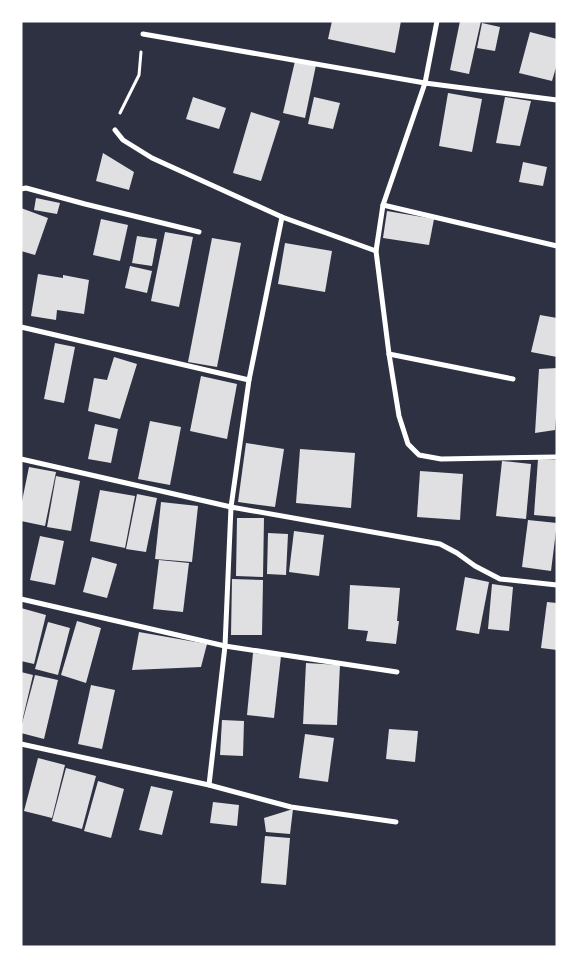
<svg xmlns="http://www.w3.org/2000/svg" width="578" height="968" viewBox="0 0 578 968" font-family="'Exo 2',sans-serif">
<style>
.building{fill:#e0e0e3}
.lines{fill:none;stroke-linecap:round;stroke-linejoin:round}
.path{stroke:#fff;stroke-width:3}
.minor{stroke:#fff;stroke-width:5}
</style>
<rect width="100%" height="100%" fill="#2d3142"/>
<g class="building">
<polygon points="332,21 401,21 395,53 328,39"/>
<polygon points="460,21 481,21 469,74 450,70"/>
<polygon points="482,23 500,27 495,51 477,48"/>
<polygon points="530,32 557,39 557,64 552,81 519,73"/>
<polygon points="295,61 316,65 305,118 283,113"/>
<polygon points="448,93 482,99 472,152 439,146"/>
<polygon points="193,97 226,108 219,129 186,119"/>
<polygon points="314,97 340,103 333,129 308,124"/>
<polygon points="505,97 531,101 520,146 496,143"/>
<polygon points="251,112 280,121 261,181 233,173"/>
<polygon points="103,153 134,172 129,190 96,181"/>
<polygon points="523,162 547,167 543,186 519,182"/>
<polygon points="36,198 60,203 57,214 34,210"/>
<polygon points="21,208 48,218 35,255 21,251"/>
<polygon points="387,211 434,219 429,245 383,238"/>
<polygon points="101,219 128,225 120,261 93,255"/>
<polygon points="165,232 193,237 179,307 151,301"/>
<polygon points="137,236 157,239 152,266 132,263"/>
<polygon points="212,238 241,243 217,367 188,362"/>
<polygon points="285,243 332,251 325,292 278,284"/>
<polygon points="130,266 152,271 147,293 125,288"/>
<polygon points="38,274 63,278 63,275 89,280 84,314 57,310 56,320 31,316"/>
<polygon points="540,315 557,318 557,357 531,352"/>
<polygon points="55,343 75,347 64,403 44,399"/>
<polygon points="114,357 137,364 120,419 88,411 94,378 107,380"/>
<polygon points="557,368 557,405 555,430 535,433 539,369"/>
<polygon points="201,376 237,384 227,439 190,431"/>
<polygon points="150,421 181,427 170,485 138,479"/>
<polygon points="95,424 118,429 111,463 88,459"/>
<polygon points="246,443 284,449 275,507 238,502"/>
<polygon points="300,449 355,453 351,508 296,503"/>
<polygon points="538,459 557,460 557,517 534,515"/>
<polygon points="502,461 531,464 526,519 496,516"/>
<polygon points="29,467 56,472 45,526 21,521 21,506"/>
<polygon points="420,471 463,474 460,520 417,517"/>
<polygon points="56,476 80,481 71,531 47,527"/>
<polygon points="100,490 135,496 125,548 90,541"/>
<polygon points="137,494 157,498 146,552 126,549"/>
<polygon points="161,502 198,506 192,562 155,559"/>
<polygon points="237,518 264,518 263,577 236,576"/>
<polygon points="528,520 557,523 551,571 522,567"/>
<polygon points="294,531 324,535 319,576 289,572"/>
<polygon points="268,533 288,534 286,575 267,574"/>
<polygon points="40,536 64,541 55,585 30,580"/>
<polygon points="92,557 117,564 107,598 83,592"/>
<polygon points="159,560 189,563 183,612 153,609"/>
<polygon points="465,577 489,582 479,634 456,630"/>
<polygon points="232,579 263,580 262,635 231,635"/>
<polygon points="492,584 513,587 509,631 488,629"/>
<polygon points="350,585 400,588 397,621 399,621 396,644 366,641 368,631 348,629"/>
<polygon points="547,602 557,603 557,650 541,648"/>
<polygon points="21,608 46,615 34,664 21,661"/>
<polygon points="77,621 101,628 86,683 61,675"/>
<polygon points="48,622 70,628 58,675 35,669"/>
<polygon points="139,632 207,644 201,667 132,670"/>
<polygon points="253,653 281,656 274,718 247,715"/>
<polygon points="306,663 340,665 337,725 303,724"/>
<polygon points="21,672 33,675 22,722 21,722"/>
<polygon points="35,675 58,680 44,739 21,733 21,727"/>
<polygon points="91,685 115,690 102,749 78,744"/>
<polygon points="222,720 244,721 243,756 220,755"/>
<polygon points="389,729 418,731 415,762 386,759"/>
<polygon points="305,734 334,738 328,782 299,778"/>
<polygon points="38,758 65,765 52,818 24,811"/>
<polygon points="66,768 96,776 82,829 52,821"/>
<polygon points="98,781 124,789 111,838 84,831"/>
<polygon points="151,786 173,791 162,835 139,830"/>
<polygon points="213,802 239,805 237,826 210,823"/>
<polygon points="293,809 290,834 266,832 264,818"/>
<polygon points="265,836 290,838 286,885 261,883"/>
</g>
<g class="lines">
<polyline class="path" points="120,113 139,75 141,52"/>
<g class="minor">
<polyline points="437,21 425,83 383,205 376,251 389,354 399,416 408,444 419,455 441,459 557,457"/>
<polyline points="143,34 425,83 557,100"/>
<polyline points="115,130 123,140 152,158 282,217 376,251"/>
<polyline points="21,189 26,188 85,204 199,232"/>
<polyline points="383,205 557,246"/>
<polyline points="21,327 249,380"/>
<polyline points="389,354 513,379"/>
<polyline points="21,459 231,507 440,544 457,553 475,566 500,579 557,585"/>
<polyline points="21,599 225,646 397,672"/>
<polyline points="21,744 209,785 291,807 396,822"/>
<polyline points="209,785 225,646 231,507 249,380 282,217"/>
</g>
</g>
<rect width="578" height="968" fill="none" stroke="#ffffff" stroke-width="45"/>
</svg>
